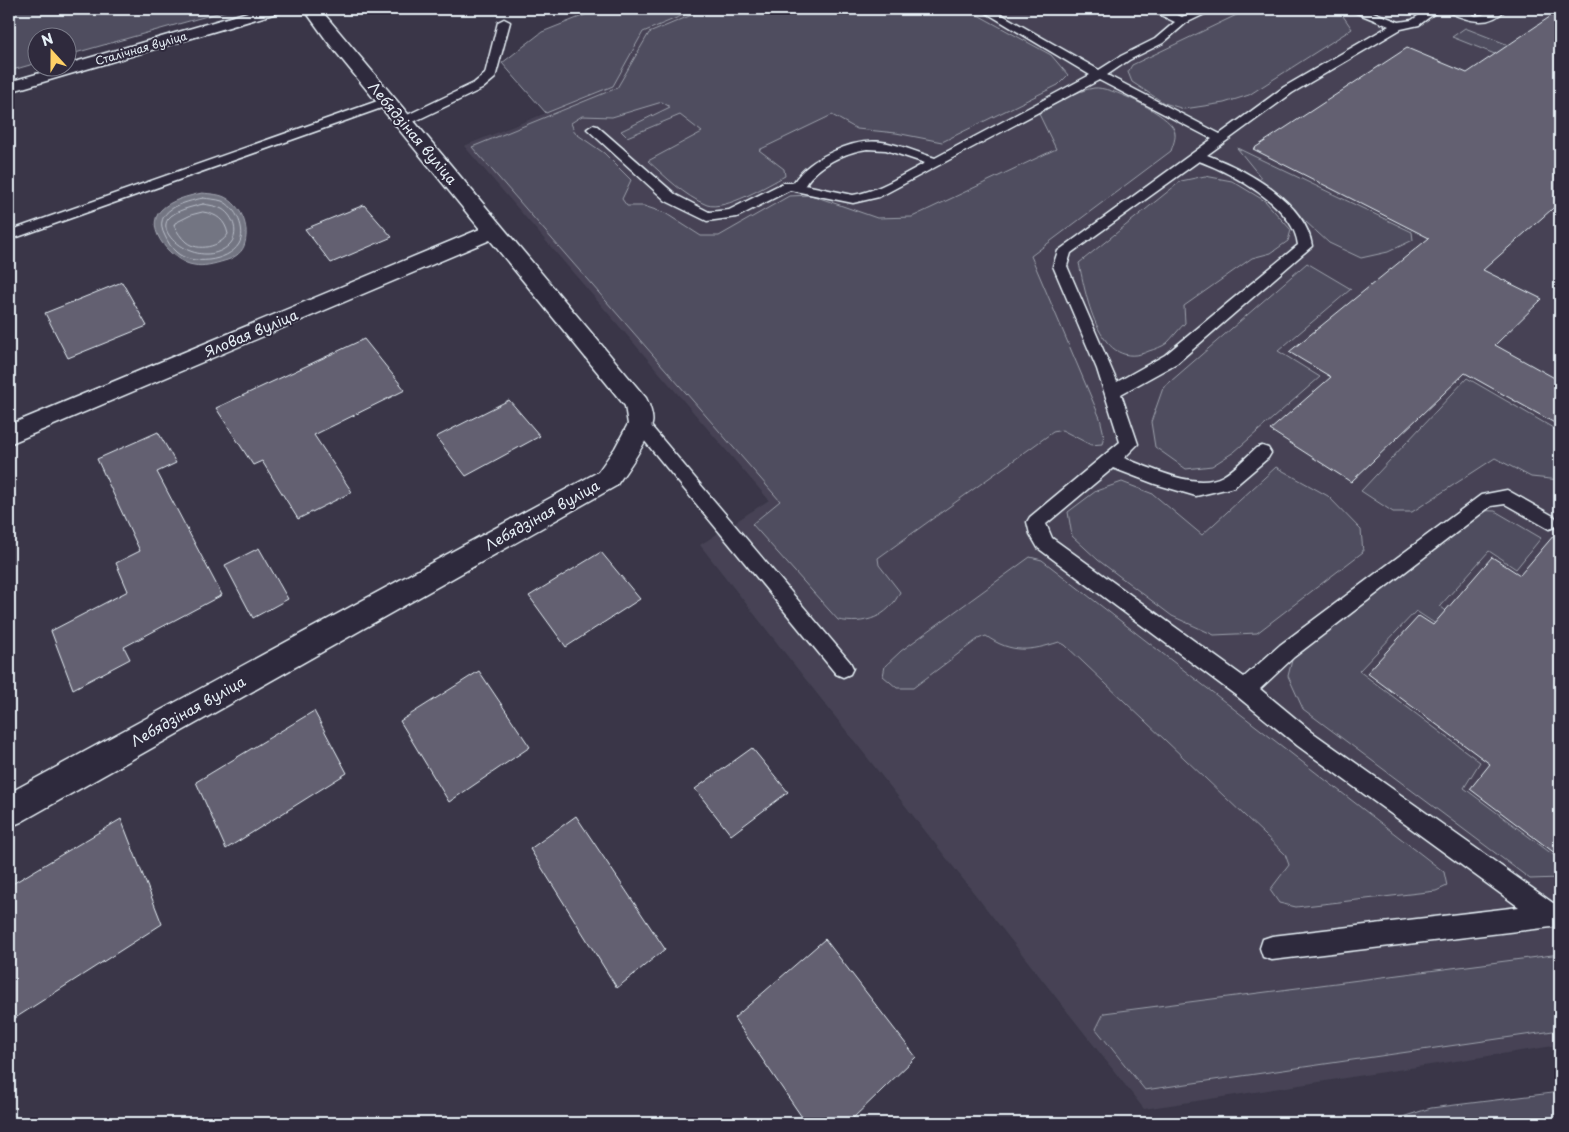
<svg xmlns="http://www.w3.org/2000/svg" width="1569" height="1132" viewBox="0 0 1569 1132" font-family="'Playpen Sans',sans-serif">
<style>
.built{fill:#464354}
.green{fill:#504e5f;stroke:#9ca0ac}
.water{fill:#737482;stroke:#a2a6b1}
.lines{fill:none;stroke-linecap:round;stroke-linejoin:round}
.shore{stroke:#b9bfc9;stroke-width:1}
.building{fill:#636171;stroke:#e8f1f8}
.lane-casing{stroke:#e8f1f8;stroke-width:3}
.street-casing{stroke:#e8f1f8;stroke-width:3}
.lane{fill:#2f2a3d;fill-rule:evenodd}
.street{fill:#2f2a3d;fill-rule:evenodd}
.labels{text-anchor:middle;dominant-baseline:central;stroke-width:4;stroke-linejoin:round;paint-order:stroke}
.far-street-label{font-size:11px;fill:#e8f1f8;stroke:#2f2a3d}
.street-label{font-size:14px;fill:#e8f1f8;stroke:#2f2a3d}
</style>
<rect width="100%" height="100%" fill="#3a3648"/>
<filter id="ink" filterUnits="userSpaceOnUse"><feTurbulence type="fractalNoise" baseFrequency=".02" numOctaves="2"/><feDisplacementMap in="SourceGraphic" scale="10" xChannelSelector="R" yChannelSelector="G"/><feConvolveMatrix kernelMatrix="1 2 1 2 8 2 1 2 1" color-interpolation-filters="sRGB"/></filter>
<g filter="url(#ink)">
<polygon class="built" points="698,9 1560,9 1560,1045 1144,1109 700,545 769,500 464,146 613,86 643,32"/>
<g class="green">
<polygon points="9,9 232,9 68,55 68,38 38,38 37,63 9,71"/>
<polygon points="600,9 698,9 643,32 613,86 546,113 502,63 542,32"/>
<path d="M706 9H967L1051 55 1068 75 1058 85 942 142 896 133 857 129 832 115 759 150 784 169 785 176C768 185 725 211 707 205 684 196 665 176 648 161L702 132 680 115 627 137 621 131 670 107 662 102 612 117 582 116 571 123 575 133 604 153 631 180 622 199 627 206H644L665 213 701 236H719L789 196 811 195 877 218 912 217 1056 149 1039 114C1053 105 1077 90 1094 88 1111 86 1162 112 1172 126 1178 134 1174 142 1171 151L1031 256 1100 418 1104 435 1102 444 1091 445 1062 430 1053 432 878 558 879 565 900 592C888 618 864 625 838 620L752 524 780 501 472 147 617 88 649 33Z"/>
<polygon points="1249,9 1331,9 1341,13 1352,29 1249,95 1224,103 1184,109 1164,103 1132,82 1128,72 1132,65"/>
<polygon points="1465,28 1560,65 1560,80 1452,37"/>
<polygon points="1237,148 1412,232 1413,240 1388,252 1361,258 1329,243 1271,190"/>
<path d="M1205 176 1232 181 1265 201 1291 230 1288 241 1271 253 1252 258 1184 306 1185 323C1179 329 1173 337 1167 343 1162 347 1155 349 1149 351 1100 374 1086 297 1079 263L1181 181Z"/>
<polygon points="1307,263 1351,289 1278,351 1320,377 1234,452 1212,466 1186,469 1155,447 1151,422 1163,388"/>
<polygon points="1467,378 1560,432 1560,480 1531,477 1495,458 1412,512 1393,512 1361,491"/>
<polygon points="1276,467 1328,496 1361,530 1363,552 1257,633 1214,635 1172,616 1098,560 1072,536 1068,512 1096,491 1122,482 1153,494 1202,535"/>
<polygon points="1470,510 1495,511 1541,538 1516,569 1489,551 1440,606 1461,623 1451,634 1416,611 1359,671 1480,762 1464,788 1560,860 1560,878 1530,879 1303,709 1288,676 1294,652"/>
<path d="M1030 557 1042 560 1444 872 1447 886 1436 891 1296 907 1279 903 1270 890 1289 865 1285 854 1065 645 1059 642C1031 651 1012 654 986 636L978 639 913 688H897L883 676 885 666 901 651Z"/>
<polygon points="1560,954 1560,1030 1145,1090 1096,1029 1104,1013"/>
<polygon points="1560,1092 1560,1123 1383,1123 1431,1108"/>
</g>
<path class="water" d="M202 193C211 194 221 194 228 199 243 209 250 229 244 246 241 254 232 259 224 261 214 264 203 267 194 265 174 263 142 229 161 210 171 200 188 196 202 193Z"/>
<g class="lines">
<g class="shore">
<path d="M203 198C209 199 216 199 222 201 236 207 247 230 239 244 228 262 191 266 176 252 171 248 168 242 165 236 151 210 184 202 203 198Z"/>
<path d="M203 204C209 205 217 206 222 209 234 216 240 235 229 245 203 270 155 237 168 219 175 210 192 207 203 204Z"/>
<path d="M203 212C217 214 225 220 228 234 220 247 198 252 186 242 181 238 177 231 174 226L175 223 191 215Z"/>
</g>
</g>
<g class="building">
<polygon points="1560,10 1560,202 1483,270 1542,299 1495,345 1560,381 1560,426 1465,373 1351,482 1270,430 1331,377 1289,352 1429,238 1253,149 1407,48 1467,73"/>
<polygon points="364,205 392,237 331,263 305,229"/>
<polygon points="122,282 147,326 68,358 45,313"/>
<polygon points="364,339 405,390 314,435 352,492 298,519 262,461 253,465 216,408"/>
<polygon points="509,400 540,436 466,476 436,437"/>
<polygon points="158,432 176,463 157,472 222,595 124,647 130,659 73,689 51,631 128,591 116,563 140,551 97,459"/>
<polygon points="1560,528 1560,857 1470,789 1490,764 1367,673 1419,616 1433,625 1492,557 1520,575"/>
<polygon points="259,548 288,599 253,618 225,565"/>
<polygon points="601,552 640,599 566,647 529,596"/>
<polygon points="479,671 530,747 449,802 400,721"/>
<polygon points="314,711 347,773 226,849 196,782"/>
<polygon points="752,748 788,792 731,835 695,789"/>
<polygon points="576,816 665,949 617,988 530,849"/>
<polygon points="121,819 162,924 9,1022 9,886"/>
<polygon points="825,939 916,1057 848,1123 806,1123 734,1018"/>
</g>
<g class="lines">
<g class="lane-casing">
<g id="lane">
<path d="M980 9H992L1099 70 1121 56 1155 39 1175 22 1152 11 1151 9H1164L1182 17 1199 9H1212L1211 11 1186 23 1163 43 1129 60 1107 75 1220 134 1284 87 1389 26 1352 11 1351 9H1365L1399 22 1412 20 1428 9H1440L1419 25 1401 29 1292 93 1207 155C1245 169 1306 202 1312 246L1177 363 1121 394 1138 444 1124 458C1151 468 1196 491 1223 476 1235 469 1246 457 1256 448L1262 446 1268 448 1271 453 1268 458 1234 487 1196 496 1155 484 1113 468 1046 524 1052 538 1244 677 1280 645 1481 495 1507 490 1555 517 1558 522 1555 527 1549 529 1505 504 1491 506 1294 657 1260 689 1312 732 1553 903 1560 902V926L1272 960 1263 957 1260 948 1263 939 1272 936 1519 907 1298 746 1238 697 1038 548 1030 534 1027 522 1030 517 1120 442 1097 369 1053 266 1058 251 1212 139 1099 80 879 197 853 203 790 190 737 217 707 221 666 201 587 129 593 125 597 126 676 195 709 212 729 210 783 183H793C803 168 815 160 832 152 874 132 893 144 935 158L1090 75ZM867 149 886 150 925 163C902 175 879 191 853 195L805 185C817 166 845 152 867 149ZM1199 161C1232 173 1294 206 1298 245L1165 355 1117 382 1067 266 1071 253Z"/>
<path d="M1445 9H1459L1476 16 1482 15 1494 9H1506C1488 29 1467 20 1446 11Z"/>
<polygon points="504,19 510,22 495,78 482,89 407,125 399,125 397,122 399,119 474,83 485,74 498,22"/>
<polygon points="386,98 390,99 392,102 390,105 9,240 9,231"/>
<polygon points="640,418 646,420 850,662 853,668 850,674 843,677 836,674 634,428 632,424 634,420"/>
</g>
</g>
<g class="street-casing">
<g id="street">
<polygon points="258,9 282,9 280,12 9,92 9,82 57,68 68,68 68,64"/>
<path d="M304 9H320L646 398C649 404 654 417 652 424 649 440 626 472 616 486L21 822 9 827V793L598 472 615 448 628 424 625 406 490 240 9 444V425L480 229 327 41Z"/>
</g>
</g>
<use href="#lane" class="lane"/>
<use href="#street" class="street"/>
</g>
</g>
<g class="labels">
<g class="far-street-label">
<text transform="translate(141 48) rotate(-16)">Сталічная вуліца</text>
</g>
<g class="street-label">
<text transform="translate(413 133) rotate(50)">Лебядзіная вуліца</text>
<text transform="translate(251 333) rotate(-23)">Яловая вуліца</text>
<text transform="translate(542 515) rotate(-29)">Лебядзіная вуліца</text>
<text transform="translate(188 711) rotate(-29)">Лебядзіная вуліца</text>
</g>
</g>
<rect width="1569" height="1132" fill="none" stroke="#2f2a3d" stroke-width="30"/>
<rect x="15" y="15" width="1539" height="1102" fill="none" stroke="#e8f1f8" stroke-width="2" filter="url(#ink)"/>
<g transform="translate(52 52) rotate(339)"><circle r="24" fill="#2f2a3d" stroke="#797a88"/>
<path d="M0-4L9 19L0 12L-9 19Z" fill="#ffd166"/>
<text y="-8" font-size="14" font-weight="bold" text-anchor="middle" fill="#e8f1f8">N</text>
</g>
</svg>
